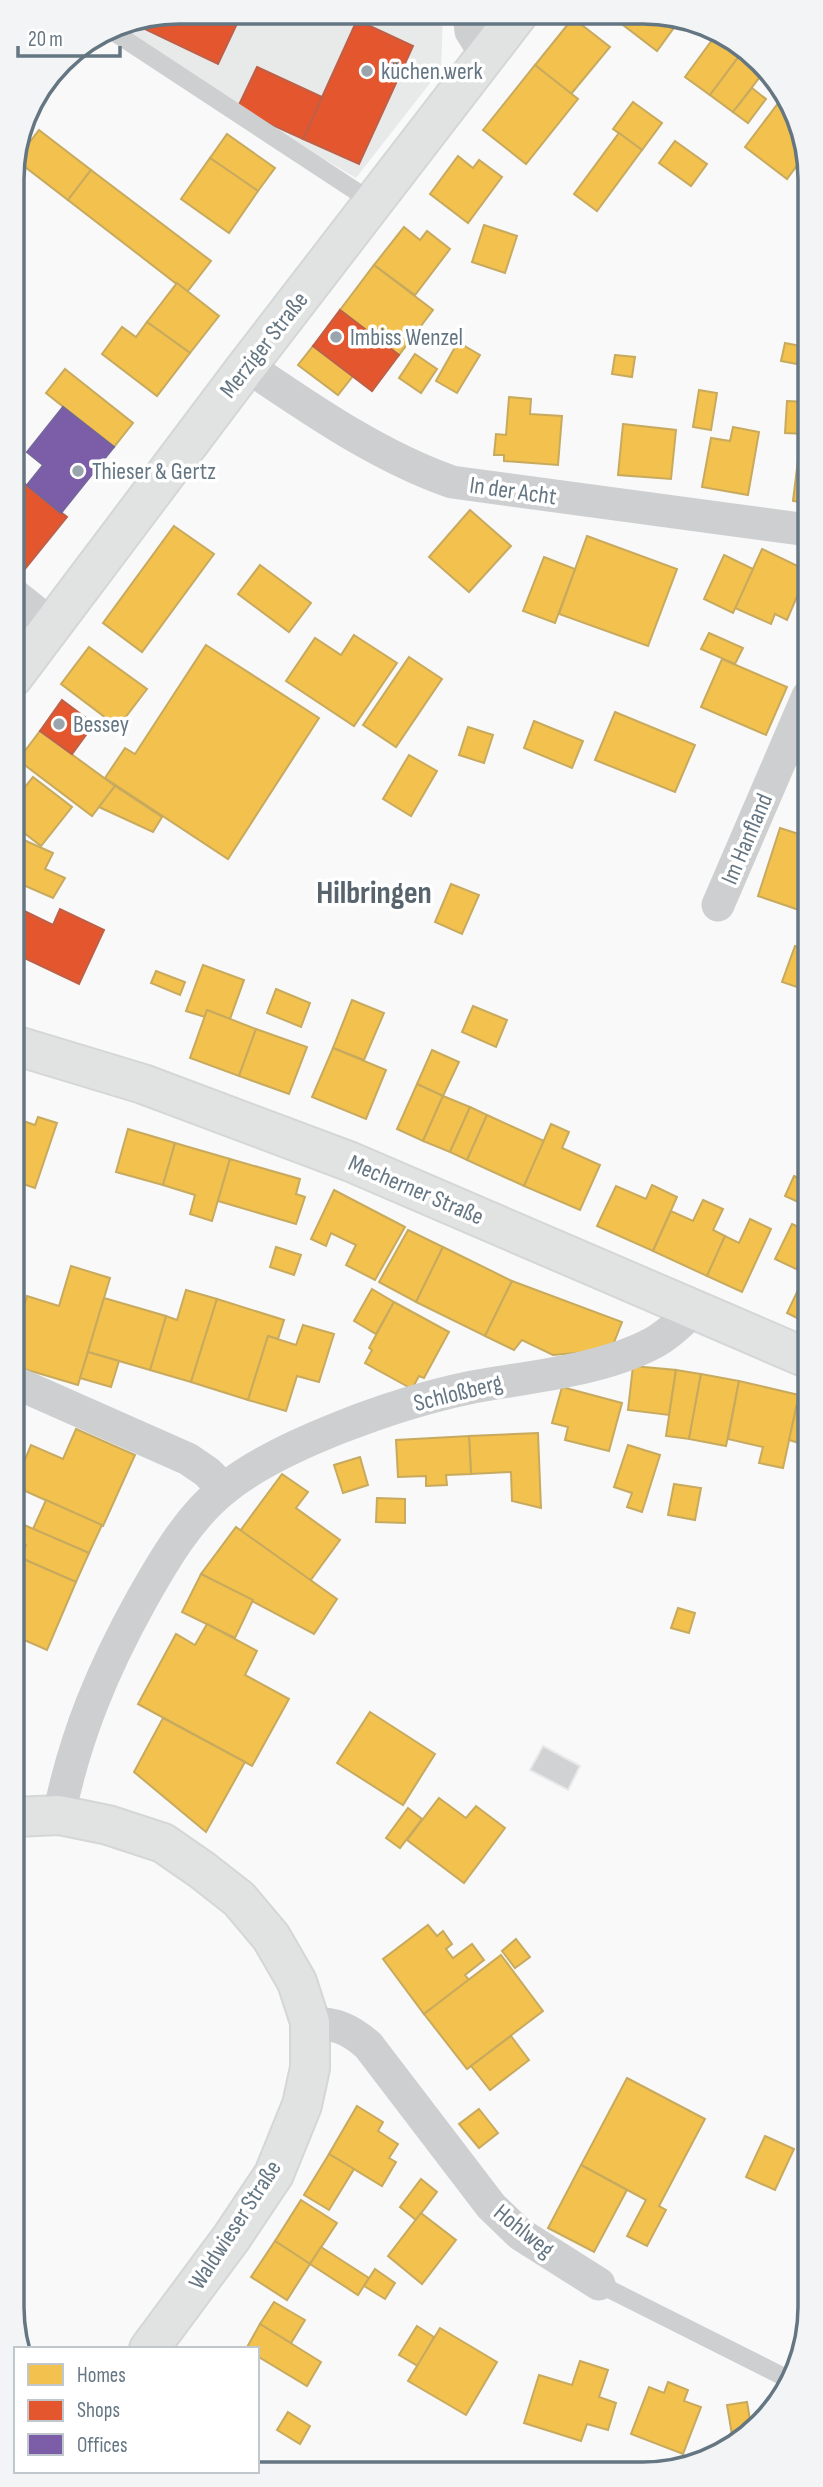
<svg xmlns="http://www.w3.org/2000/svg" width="823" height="2487" viewBox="0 0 823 2487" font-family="'Sofia Sans Condensed',sans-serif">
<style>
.built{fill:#e8e9e9}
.homes{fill:#f2c14e;stroke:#c8aa5e;stroke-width:2}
.shops{fill:#e4572e;stroke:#be6048;stroke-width:2}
.offices{fill:#7b5ea7;stroke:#74659c;stroke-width:2}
.building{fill:#d0d2d3;stroke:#e8e8e8;stroke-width:2}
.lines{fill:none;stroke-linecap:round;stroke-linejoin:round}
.secondary-casing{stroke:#d5d6d7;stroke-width:42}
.service{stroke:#cecfd0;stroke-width:18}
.minor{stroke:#cecfd0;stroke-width:33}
.secondary{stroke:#e1e2e2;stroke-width:38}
.poi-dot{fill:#99a4ac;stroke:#fff;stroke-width:2.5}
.labels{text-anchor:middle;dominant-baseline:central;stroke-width:7;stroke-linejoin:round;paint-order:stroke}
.poi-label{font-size:24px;fill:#657683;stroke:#fff;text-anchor:start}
.street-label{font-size:24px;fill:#657683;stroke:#fff}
.district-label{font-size:32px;font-weight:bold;fill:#57646e;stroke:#fff}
.rim{fill:none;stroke:#657683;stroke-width:3.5}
</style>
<rect width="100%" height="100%" fill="#f9f9f9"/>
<polygon class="built" points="179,12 443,14 441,69 356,178 106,31 116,25"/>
<g class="homes">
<polygon points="610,15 677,16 681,18 657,51"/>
<polygon points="573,18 610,47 571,94 535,65"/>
<polygon points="715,36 743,51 710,95 685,77"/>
<polygon points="743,51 762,61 766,69 733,112 710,95"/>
<polygon points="535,65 578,99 526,164 483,130"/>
<polygon points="752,88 766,99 748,123 733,112"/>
<polygon points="782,98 807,146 807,152 787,179 745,147"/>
<polygon points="633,102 662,123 642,150 613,129"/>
<polygon points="39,130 91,170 68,200 16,160"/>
<polygon points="619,133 642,150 597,211 574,194"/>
<polygon points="227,134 275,168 258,191 210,158"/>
<polygon points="675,141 707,164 691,186 659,163"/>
<polygon points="458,156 473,168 479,160 502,177 468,223 430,194"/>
<polygon points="210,158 258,191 229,233 181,199"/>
<polygon points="91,170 211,261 187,292 68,200"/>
<polygon points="484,225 517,236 505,273 472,262"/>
<polygon points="404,227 420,240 427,231 450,249 415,295 374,265"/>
<polygon points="374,265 433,310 399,355 340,310"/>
<polygon points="177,283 219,316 190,353 147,322"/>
<polygon points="147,322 190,353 157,396 102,354 122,327 136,337"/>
<polygon points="458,342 480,355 457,393 436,381"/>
<polygon points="785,343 806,347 802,365 781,361"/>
<polygon points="313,346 353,376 338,395 298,365"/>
<polygon points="415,354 437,369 421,393 399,378"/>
<polygon points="615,355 635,357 632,377 612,374"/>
<polygon points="65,369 133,423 114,447 46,393"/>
<polygon points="699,390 717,393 711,430 693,427"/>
<polygon points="509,397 531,399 530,414 562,416 558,465 504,461 504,455 494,455 496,434 506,435"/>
<polygon points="787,401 807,402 805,434 785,433"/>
<polygon points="623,424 676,430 671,479 618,475"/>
<polygon points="733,427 759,432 748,495 702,487 711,438 730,441"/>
<polygon points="798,460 808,461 808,503 793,501"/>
<polygon points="470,510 511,546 469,592 429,557"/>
<polygon points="174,526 214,554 142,652 103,623"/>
<polygon points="587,536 677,569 648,646 559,614"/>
<polygon points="762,549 808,571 787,620 775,614 771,624 735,608"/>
<polygon points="724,555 753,569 733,613 704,599"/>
<polygon points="544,557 575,569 555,623 523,611"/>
<polygon points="260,565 311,603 289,632 238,594"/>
<polygon points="709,633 743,648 735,664 701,649"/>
<polygon points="354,635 397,663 354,726 286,681 315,638 341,655"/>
<polygon points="206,645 319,718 228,859 105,778 125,748 135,754"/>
<polygon points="89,647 147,689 118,727 61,684"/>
<polygon points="409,657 442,679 396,747 363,725"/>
<polygon points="722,659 787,687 766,735 701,707"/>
<polygon points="615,712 695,745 675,792 595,760"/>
<polygon points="534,721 583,741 572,768 524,748"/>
<polygon points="468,727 493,735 484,763 459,755"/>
<polygon points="40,731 115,786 92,816 18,760"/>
<polygon points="409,755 437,771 411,816 383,799"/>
<polygon points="33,777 72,807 41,846 14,825 13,802"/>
<polygon points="115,786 162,817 153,832 99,807"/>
<polygon points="806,812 808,813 808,837 799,834"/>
<polygon points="780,828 808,837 808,913 758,896"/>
<polygon points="15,836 53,853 45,869 65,878 53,898 14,881"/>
<polygon points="451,884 479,895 462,934 435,922"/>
<polygon points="795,946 809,951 809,991 782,982"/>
<polygon points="203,965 244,980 230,1019 207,1010 205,1017 186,1011"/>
<polygon points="156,971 185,982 180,995 151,983"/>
<polygon points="276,989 310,1003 301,1027 267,1013"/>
<polygon points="352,1000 384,1013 364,1060 333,1048"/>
<polygon points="473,1006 507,1020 496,1047 462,1032"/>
<polygon points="207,1010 256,1029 239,1076 190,1058"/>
<polygon points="256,1029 307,1047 289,1094 239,1076"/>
<polygon points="333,1048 386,1070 366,1119 312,1097"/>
<polygon points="432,1050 459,1062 443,1096 417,1084"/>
<polygon points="417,1084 443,1096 423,1141 397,1129"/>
<polygon points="443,1096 470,1107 450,1152 423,1141"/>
<polygon points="470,1107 487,1115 467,1160 450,1152"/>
<polygon points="487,1115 544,1141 524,1186 467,1160"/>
<polygon points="38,1117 57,1123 35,1188 14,1181 14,1118 35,1125"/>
<polygon points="551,1124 569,1132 562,1148 600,1165 580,1210 524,1186"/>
<polygon points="128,1129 175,1143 163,1185 116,1172"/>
<polygon points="175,1143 230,1159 212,1221 190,1214 195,1195 163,1185"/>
<polygon points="230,1159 300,1179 296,1194 305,1197 296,1224 218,1201"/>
<polygon points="794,1176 809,1183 807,1206 785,1196"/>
<polygon points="652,1185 677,1197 653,1251 597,1226 616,1186 646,1199"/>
<polygon points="334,1190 405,1227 375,1280 346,1265 356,1245 331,1233 326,1246 311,1239"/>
<polygon points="703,1200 723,1209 713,1230 725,1236 707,1276 653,1251 671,1211 693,1221"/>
<polygon points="750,1219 771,1229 742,1292 707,1276 725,1236 739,1243"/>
<polygon points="792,1224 809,1232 809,1242 796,1269 775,1259"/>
<polygon points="408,1230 443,1247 416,1302 379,1282"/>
<polygon points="276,1247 301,1255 294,1275 270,1267"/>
<polygon points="443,1247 512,1281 485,1336 416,1302"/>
<polygon points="71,1266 110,1278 78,1385 14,1366 14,1338 27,1296 59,1306"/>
<polygon points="809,1267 809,1324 787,1313"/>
<polygon points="512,1281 622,1322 611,1350 553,1355 522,1340 514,1350 485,1336"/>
<polygon points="372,1289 394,1302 376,1334 354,1321"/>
<polygon points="186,1290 217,1299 191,1382 150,1370 166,1316 177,1320"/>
<polygon points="104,1298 166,1316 150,1370 88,1352"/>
<polygon points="217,1299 284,1320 278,1339 268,1336 248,1400 191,1382"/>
<polygon points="394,1302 449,1332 424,1378 419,1376 412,1389 365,1363 372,1350 369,1348"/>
<polygon points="303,1325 334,1334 319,1382 297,1376 286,1411 248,1400 268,1336 296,1345"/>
<polygon points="88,1352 119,1361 111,1387 80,1378"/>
<polygon points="633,1366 676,1370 669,1415 628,1410"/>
<polygon points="676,1370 701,1374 689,1439 666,1436"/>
<polygon points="701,1374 739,1381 726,1446 689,1439"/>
<polygon points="739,1381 799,1395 783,1468 759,1463 763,1447 728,1439"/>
<polygon points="562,1387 622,1403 609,1451 565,1440 568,1427 552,1423"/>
<polygon points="799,1395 809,1398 809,1446 789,1440"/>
<polygon points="76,1429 135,1455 103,1526 14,1486 31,1445 63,1459"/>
<polygon points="538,1433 541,1508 512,1501 511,1472 471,1474 469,1436"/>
<polygon points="469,1436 471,1474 446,1475 447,1485 426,1486 426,1476 398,1477 396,1440"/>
<polygon points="628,1445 660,1455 642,1512 627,1507 632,1493 614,1487"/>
<polygon points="360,1457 368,1485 343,1493 334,1465"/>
<polygon points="282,1474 308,1492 296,1508 340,1540 310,1581 240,1531"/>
<polygon points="674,1484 701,1488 695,1520 668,1515"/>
<polygon points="377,1498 405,1499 405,1523 376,1522"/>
<polygon points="46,1500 102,1525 89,1553 33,1529"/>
<polygon points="15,1521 89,1553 76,1582 21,1558 26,1545 14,1540"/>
<polygon points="236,1527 337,1599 314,1634 201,1574"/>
<polygon points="21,1558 76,1582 47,1650 15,1636 15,1572"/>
<polygon points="201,1574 253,1600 235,1638 182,1612"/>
<polygon points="678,1608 695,1613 689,1633 671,1628"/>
<polygon points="207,1624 257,1651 245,1675 289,1699 252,1766 138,1704 176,1634 195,1645"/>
<polygon points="370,1712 435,1754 403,1805 337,1763"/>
<polygon points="163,1718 245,1762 206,1832 134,1772"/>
<polygon points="439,1798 466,1818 476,1806 505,1828 464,1883 407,1840"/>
<polygon points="408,1808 422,1819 400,1848 386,1838"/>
<polygon points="428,1925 437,1936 443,1931 452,1944 446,1949 453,1958 472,1944 484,1960 465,1975 469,1980 424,2014 383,1959"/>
<polygon points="516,1939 530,1957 515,1968 502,1951"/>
<polygon points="501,1955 543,2011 467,2069 424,2014"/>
<polygon points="511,2036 529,2060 490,2090 471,2066"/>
<polygon points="627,2078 705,2119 659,2206 666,2210 647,2246 627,2236 646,2200 581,2165"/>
<polygon points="357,2106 383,2122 378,2131 398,2144 389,2158 396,2162 382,2186 329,2154"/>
<polygon points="479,2109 498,2133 479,2148 459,2124"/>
<polygon points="765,2136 794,2149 775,2190 746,2177"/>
<polygon points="329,2154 354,2169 329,2210 304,2195"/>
<polygon points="581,2165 627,2190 594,2252 548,2228"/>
<polygon points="421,2179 437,2192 416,2220 400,2207"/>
<polygon points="301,2200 337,2223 310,2264 275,2241"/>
<polygon points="421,2213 456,2240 422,2284 388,2256"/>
<polygon points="275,2241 310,2264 287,2300 251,2277"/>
<polygon points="321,2247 369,2278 358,2295 310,2264"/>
<polygon points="375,2269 395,2283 385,2299 364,2286"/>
<polygon points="274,2302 305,2320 291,2343 260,2324"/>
<polygon points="260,2324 321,2362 307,2386 257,2356 257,2349 246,2349"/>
<polygon points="417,2326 434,2337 418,2366 399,2355"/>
<polygon points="440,2328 497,2362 466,2415 408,2381"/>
<polygon points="580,2361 608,2370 599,2397 616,2403 608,2430 587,2424 581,2441 524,2423 539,2375 572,2385"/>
<polygon points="668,2382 688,2390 684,2401 701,2407 683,2454 631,2434 649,2387 664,2393"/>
<polygon points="747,2402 752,2431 732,2435 727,2405"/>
<polygon points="288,2412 310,2426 300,2444 277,2430"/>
</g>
<g class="shops">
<polygon points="179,12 242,13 218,64 130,22"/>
<polygon points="357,20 413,46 359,164 303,139"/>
<polygon points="257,67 322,97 303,139 237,109"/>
<polygon points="340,310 399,355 372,391 313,346"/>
<polygon points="20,480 67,517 20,575 13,569 13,488"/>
<polygon points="62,700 94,724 72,754 40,731"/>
<polygon points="14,906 53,925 60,909 104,930 79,984 14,953"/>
</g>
<polygon class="offices" points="63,407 114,447 61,513 27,485 43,465 27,452"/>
<polygon class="building" points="543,1746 580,1766 568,1790 530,1770"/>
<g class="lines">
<g class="secondary-casing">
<g id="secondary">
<polyline points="13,677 247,366 518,14"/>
<polyline points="14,1045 143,1084 351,1162 809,1359"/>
<polyline points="15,1817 59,1815 108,1825 163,1843 202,1870 239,1899 271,1937 297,1982 310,2022 310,2068 302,2105 274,2174 232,2237 149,2349"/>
</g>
</g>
<g class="service">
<polyline points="109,29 374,203"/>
<polyline points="599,2284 792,2381"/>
</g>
<g class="minor">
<polyline points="469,14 471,31 486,55"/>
<path d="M247 366C312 410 378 456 452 482L808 530"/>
<polyline points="13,594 53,626"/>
<polyline points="718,905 808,696"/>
<polyline points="14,1382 188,1459 207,1472 224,1489"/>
<path d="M59 1815C75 1736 103 1669 142 1599 164 1560 189 1517 224 1489 280 1444 397 1403 468 1388 525 1377 601 1371 653 1343 668 1335 681 1322 694 1310"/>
<path d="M310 2022C337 2025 347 2027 368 2045L491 2206 520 2234 599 2284"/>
</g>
<use href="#secondary" class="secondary"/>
</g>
<g class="poi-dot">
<circle cx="367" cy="71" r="7"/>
<circle cx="336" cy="337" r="7"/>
<circle cx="78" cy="471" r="7"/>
<circle cx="59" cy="724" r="7"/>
</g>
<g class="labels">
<g class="poi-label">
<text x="381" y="71">küchen.werk</text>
<text x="350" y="337">Imbiss Wenzel</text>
<text x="92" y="471">Thieser &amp; Gertz</text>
<text x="73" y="724">Bessey</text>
</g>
<g class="street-label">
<text transform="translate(264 345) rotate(-52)">Merziger Straße</text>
<text transform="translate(513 491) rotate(8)">In der Acht</text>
<text transform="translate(747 839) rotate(-67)">Im Hanfland</text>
<text transform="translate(416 1190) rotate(23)">Mecherner Straße</text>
<text transform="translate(458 1393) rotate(-14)">Schloßberg</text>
<text transform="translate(235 2225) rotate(-57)">Waldwieser Straße</text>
<text transform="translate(524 2231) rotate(39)">Hohlweg</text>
</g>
<g class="district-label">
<text x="374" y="893">Hilbringen</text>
</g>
</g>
<path d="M0 0H823V2487H0ZM179 24H643A155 155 0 0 1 798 179V2307A155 155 0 0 1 643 2462H179A155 155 0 0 1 24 2307V179A155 155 0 0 1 179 24Z" fill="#f3f4f5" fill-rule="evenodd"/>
<path class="rim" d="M179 24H643A155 155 0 0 1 798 179V2307A155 155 0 0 1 643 2462H179A155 155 0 0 1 24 2307V179A155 155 0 0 1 179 24Z"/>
<rect x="14" y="2347" width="245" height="126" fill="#ffffff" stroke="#c1c8cd" stroke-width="2"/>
<rect x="28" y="2364" width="35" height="21" fill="#f2c14e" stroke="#c1c8cd" stroke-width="2"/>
<text x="77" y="2382" font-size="21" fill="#657683">Homes</text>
<rect x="28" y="2400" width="35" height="21" fill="#e4572e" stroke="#c1c8cd" stroke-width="2"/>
<text x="77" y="2417" font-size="21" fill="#657683">Shops</text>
<rect x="28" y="2434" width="35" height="21" fill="#7b5ea7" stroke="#c1c8cd" stroke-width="2"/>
<text x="77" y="2452" font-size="21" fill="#657683">Offices</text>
<path d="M18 46v10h102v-10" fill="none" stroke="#657683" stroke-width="3.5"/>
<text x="28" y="46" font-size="21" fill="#657683" stroke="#ffffff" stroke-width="5" paint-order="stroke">20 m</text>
</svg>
